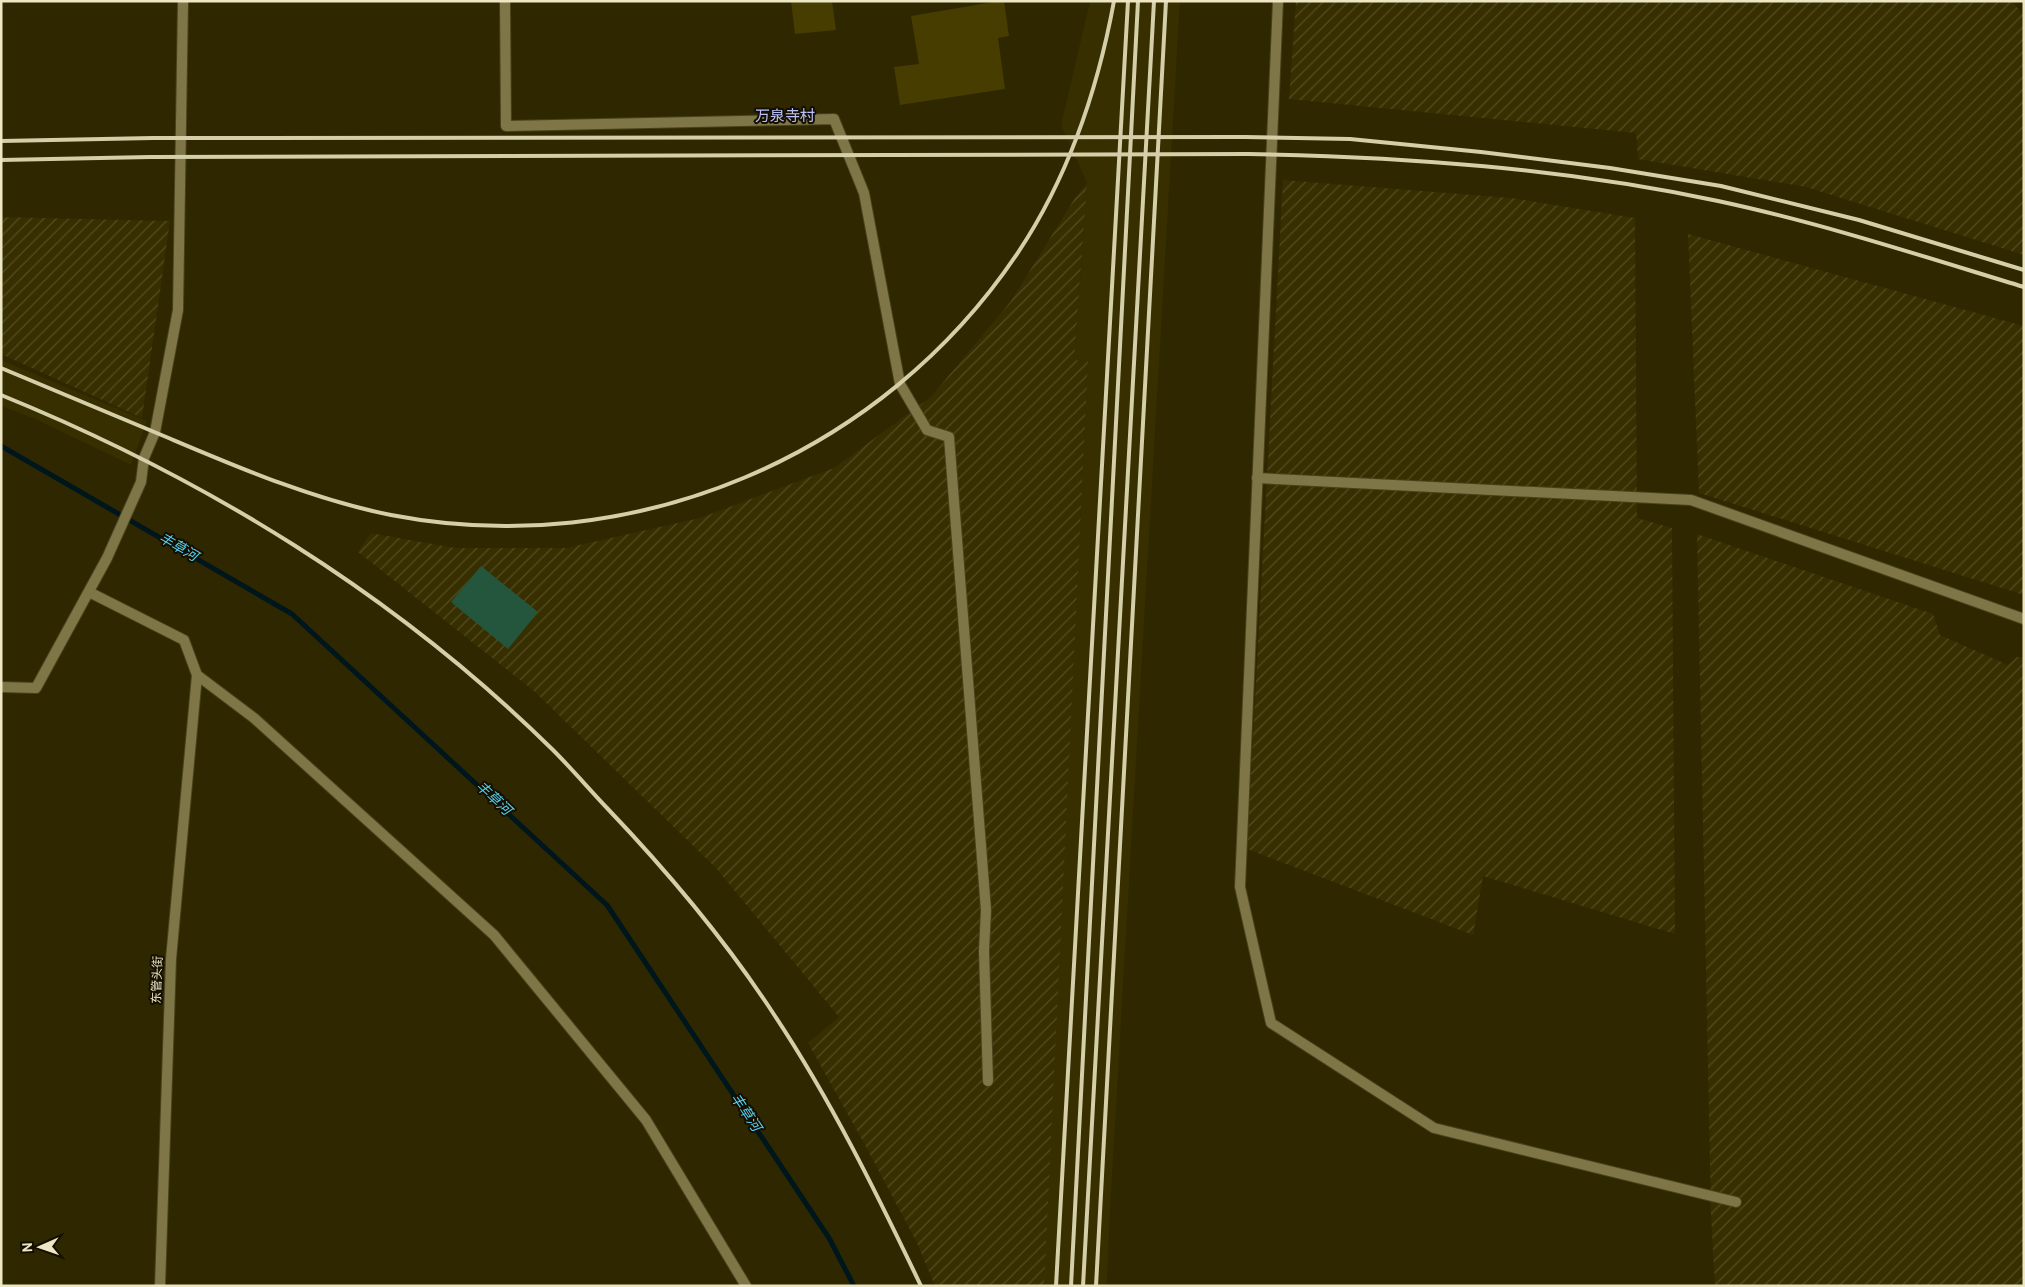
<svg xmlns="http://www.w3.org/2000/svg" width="2025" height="1287" viewBox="0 0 2025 1287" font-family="Overpass,'Noto Sans SC',sans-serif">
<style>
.built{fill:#372f00}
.industrial{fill:url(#industrial-furrows)}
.pitch{fill:#23563d}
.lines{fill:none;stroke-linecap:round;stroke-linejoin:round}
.stream{stroke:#00161d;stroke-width:5}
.building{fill:#473d00}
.street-casing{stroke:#49421b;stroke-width:12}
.street{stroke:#7e7647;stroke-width:10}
.rail{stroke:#d4cea9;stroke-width:4}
.labels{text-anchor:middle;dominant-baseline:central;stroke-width:4;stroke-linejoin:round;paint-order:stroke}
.street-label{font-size:12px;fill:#ede7c3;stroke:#140f00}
.water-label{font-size:14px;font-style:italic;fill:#58d2f3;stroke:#140f00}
.quarter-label{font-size:15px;fill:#bac1f9;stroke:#140f00}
</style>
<defs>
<pattern id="industrial-furrows" width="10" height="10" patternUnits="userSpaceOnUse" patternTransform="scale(1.25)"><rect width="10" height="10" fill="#372f00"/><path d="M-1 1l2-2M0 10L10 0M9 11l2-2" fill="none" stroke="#544d24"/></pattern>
</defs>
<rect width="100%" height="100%" fill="#2e2700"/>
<g class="built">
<polygon points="1090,1 1180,1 1110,1211 1107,1286 1043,1286 1088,361 1074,360 1087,183 1061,125"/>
<polygon points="1,360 147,421 131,465 33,418 1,406"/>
</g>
<g class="industrial">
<polygon points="1296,1 2012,1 2024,16 2024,255 1806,187 1638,159 1636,133 1289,99"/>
<polygon points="1283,180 1511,198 1635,218 1637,518 1672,528 1675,934 1483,876 1473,935 1247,849"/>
<polygon points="1087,183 1074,360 1088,361 1044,1286 935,1286 917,1243 865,1145 808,1043 839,1017 716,868 534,691 358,552 371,533 455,548 566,548 700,518 834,468 931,397 1011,301 1075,198"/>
<polygon points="1,217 170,221 142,418 1,354"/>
<polygon points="1688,234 2024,326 2024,595 1699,493"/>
<polygon points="1697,534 1933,614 1940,635 2008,665 2017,657 2024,658 2024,1286 1715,1286 1711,1214"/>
</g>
<polygon class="pitch" points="481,566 538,612 508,649 451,602"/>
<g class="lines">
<polyline class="stream" points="1,446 292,614 607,905 829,1238 854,1286"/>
</g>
<g class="building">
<polygon points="791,1 832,1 836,30 795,34"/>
<polygon points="999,1 1004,1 1009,36 998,38 1005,89 900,105 894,67 919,64 911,16"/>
</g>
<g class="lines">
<g class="street-casing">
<g id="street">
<polyline points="505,1 506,126 834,119 864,193 900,384 927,430 949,437 986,910 984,951 988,1081"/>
<polyline points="1278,1 1240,887 1271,1023 1434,1128 1736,1202"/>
<polyline points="1257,478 1691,500 2024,619"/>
<polyline points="89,592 184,640 197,675 254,718 494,935 646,1120 746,1286"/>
<polyline points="1,687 36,688 107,558 141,482 144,458 155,432 178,310 183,1"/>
<polyline points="160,1286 171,959 197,675"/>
</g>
</g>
<use href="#street" class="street"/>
<g class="rail">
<polyline points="1,141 153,138 1245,137 1350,139 1481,152 1610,168 1721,186 1859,220 2024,270"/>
<path d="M1 160 150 157 1248 154C1406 157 1563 168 1718 201 1821 223 1922 256 2024 287"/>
<path d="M1 368C58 392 114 415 171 439 242 469 315 500 391 515 633 562 883 456 1019 251 1068 177 1098 88 1114 1"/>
<path d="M1 395C205 478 396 595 553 750 572 769 589 789 607 808 669 873 724 938 773 1013 831 1100 876 1192 921 1286"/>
<polyline points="1056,1286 1128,1"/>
<polyline points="1071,1286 1138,1"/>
<polyline points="1083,1286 1154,1"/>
<polyline points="1096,1286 1166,1"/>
</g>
</g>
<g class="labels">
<g class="street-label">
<text transform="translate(158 980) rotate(-88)">东管头街</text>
</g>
<g class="water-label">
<text transform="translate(178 548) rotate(30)">丰草河</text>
<text transform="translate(493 799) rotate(43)">丰草河</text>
<text transform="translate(745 1113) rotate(56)">丰草河</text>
</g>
<g class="quarter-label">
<text x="785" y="117">万泉寺村</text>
</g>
</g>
<rect width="2025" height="1287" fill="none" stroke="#ede7c3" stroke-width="5"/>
<g transform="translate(40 1247) rotate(268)" stroke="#140f00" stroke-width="4" paint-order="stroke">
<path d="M0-4L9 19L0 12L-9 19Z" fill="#ede7c3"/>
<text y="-8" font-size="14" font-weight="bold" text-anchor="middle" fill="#ede7c3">N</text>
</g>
</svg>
